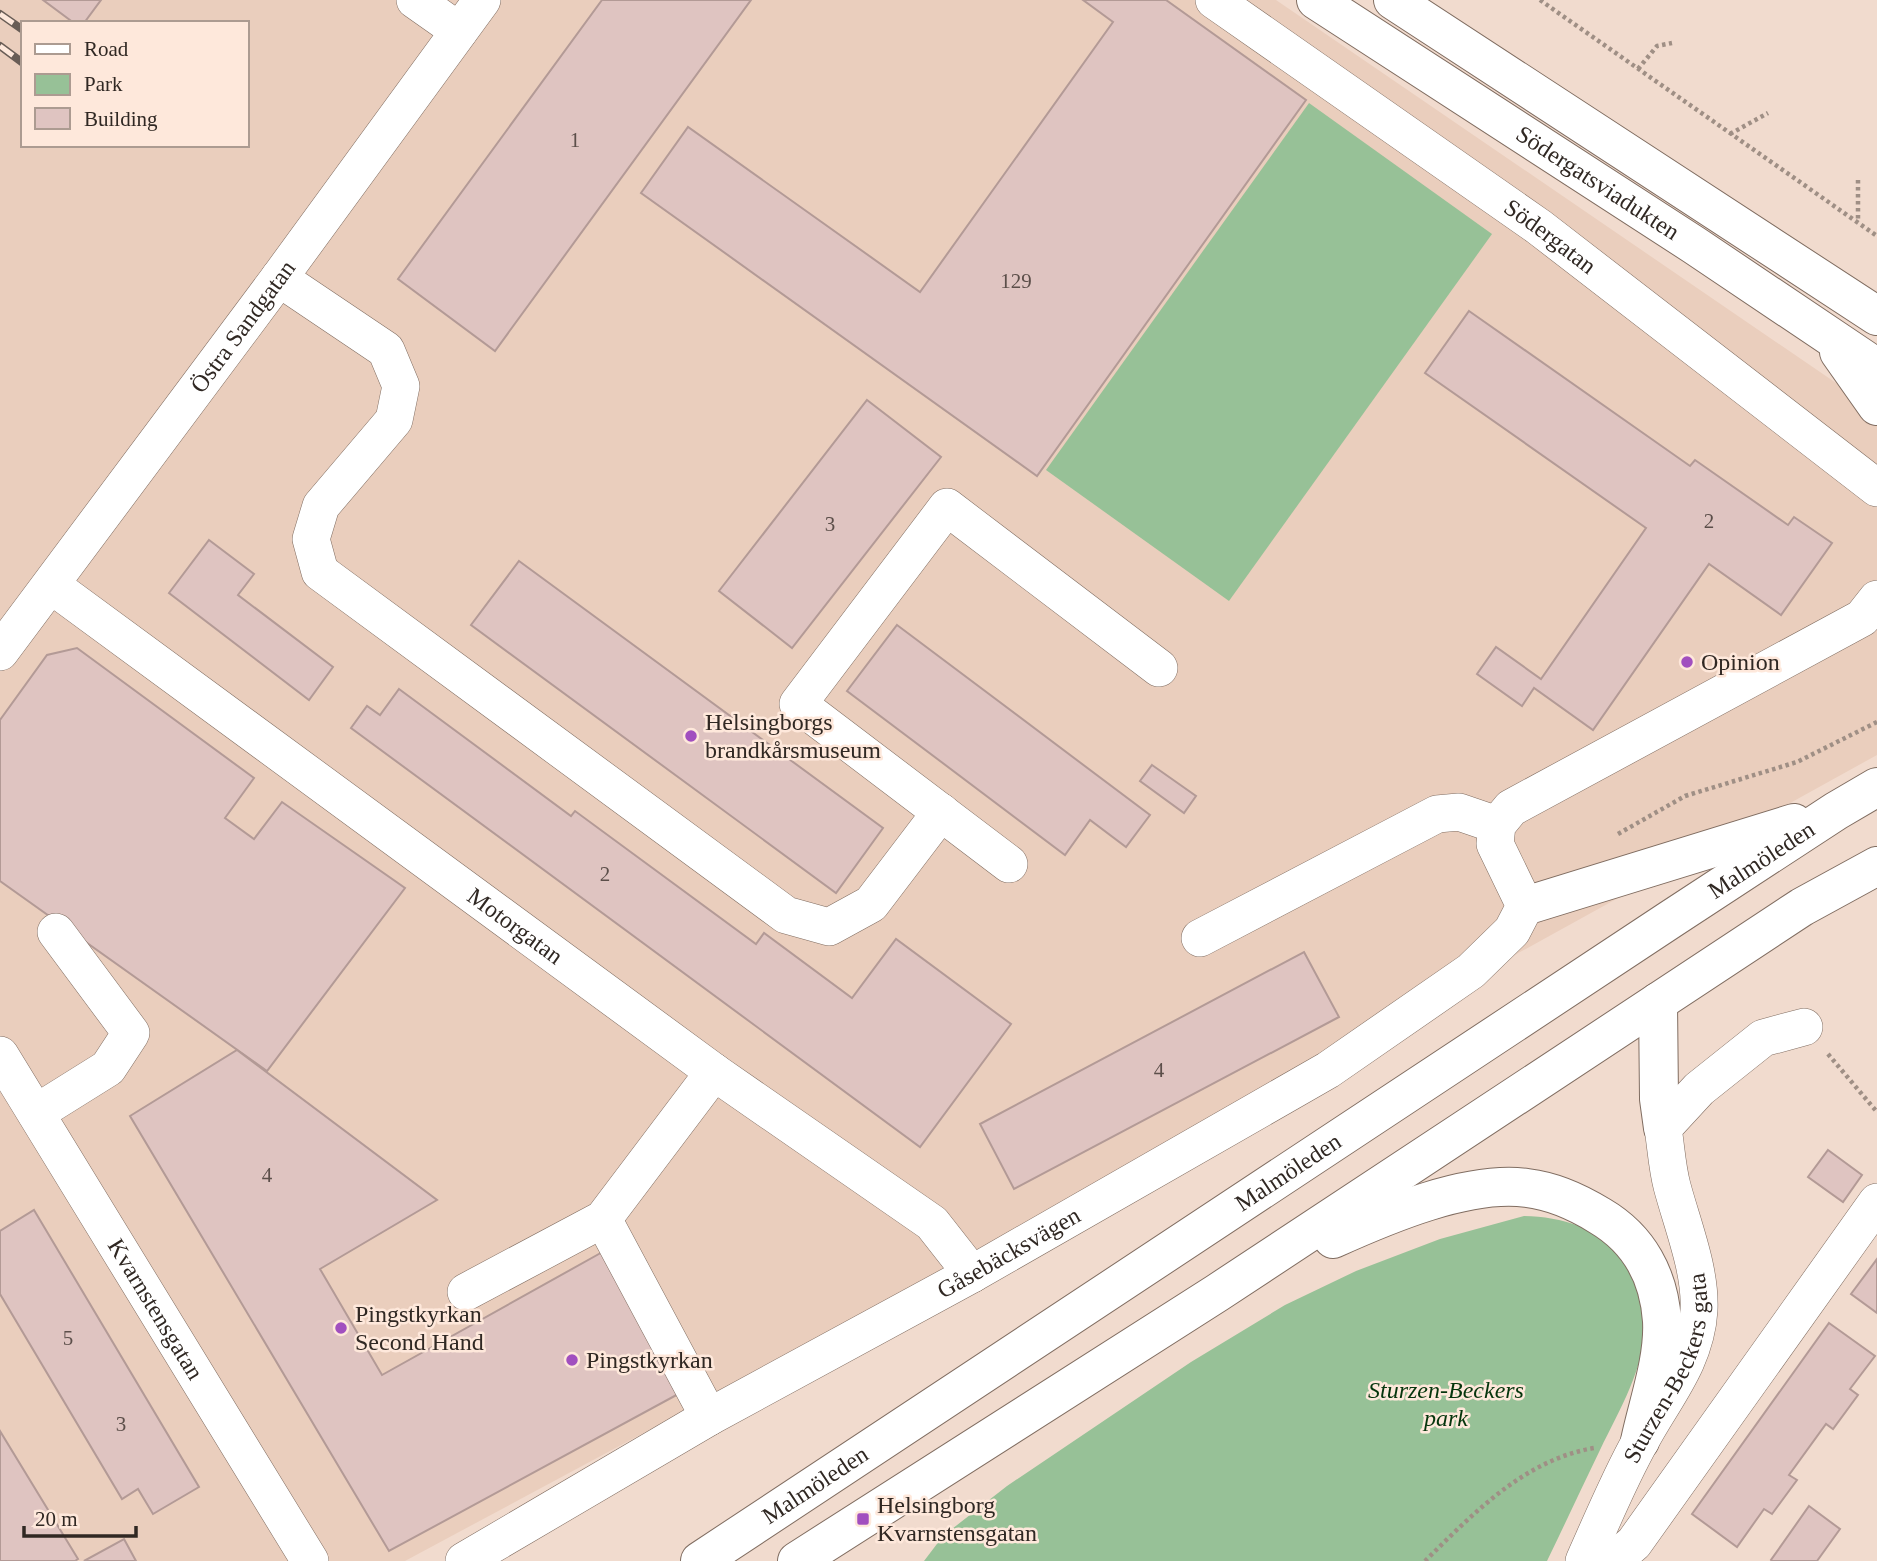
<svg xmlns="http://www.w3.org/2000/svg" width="1877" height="1561" viewBox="0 0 1877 1561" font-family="'Times New Roman',serif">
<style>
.built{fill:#eacebd;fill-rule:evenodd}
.green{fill:#97c197}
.building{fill:#dfc4c1;stroke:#b39a96;stroke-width:2}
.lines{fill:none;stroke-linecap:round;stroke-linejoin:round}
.minor-casing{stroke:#806d61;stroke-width:38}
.major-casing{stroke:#806d61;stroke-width:40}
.highway-casing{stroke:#806d61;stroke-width:40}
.path{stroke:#9f8f85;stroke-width:4.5;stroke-dasharray:3.5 3.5;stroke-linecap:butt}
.minor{stroke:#fff;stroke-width:37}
.major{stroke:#fff;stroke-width:38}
.highway{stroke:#fff;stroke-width:38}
.rail-casing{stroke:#695d56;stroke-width:8}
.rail{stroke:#fee8db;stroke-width:5;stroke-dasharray:16;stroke-linecap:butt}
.poi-dot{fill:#a14fbf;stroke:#fee8db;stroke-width:2.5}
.labels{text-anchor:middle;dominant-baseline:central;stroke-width:5;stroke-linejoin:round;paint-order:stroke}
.number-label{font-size:21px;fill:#5c4f4a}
.street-label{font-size:24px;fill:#302823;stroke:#fee8db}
.poi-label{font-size:24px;fill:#302823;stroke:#fee8db;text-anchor:start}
.park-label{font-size:24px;font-style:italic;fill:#05350c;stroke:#fee8db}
</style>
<rect width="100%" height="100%" fill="#f1dbce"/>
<path class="built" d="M0 0H1276L1877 411V755L854 1320 405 1561H0ZM23 23H247V145H23Z"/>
<g class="green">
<polygon points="1309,103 1492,234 1229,601 1046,470"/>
<path d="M1524 1216C1562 1217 1600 1227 1622 1260 1633 1277 1644 1299 1645 1320 1646 1366 1620 1409 1600 1450 1582 1487 1565 1524 1547 1561H924L943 1536 1007 1486 1191 1362 1285 1305 1356 1271 1440 1239Z"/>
</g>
<g class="building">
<polygon points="43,0 101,0 84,23 74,23"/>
<polygon points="602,0 751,0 495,351 398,279"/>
<polygon points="1083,0 1166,0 1306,100 1037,476 641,193 688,127 920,292 1113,22"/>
<polygon points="1469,311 1690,466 1695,460 1788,525 1794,517 1832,543 1781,615 1709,564 1593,730 1534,688 1522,706 1477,674 1496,647 1541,679 1646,528 1425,373"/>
<polygon points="867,400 941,457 792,648 719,591"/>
<polygon points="209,540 254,574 238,595 333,667 309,700 169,593"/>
<polygon points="519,561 883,828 836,893 471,625"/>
<polygon points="897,625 1150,815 1126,847 1090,820 1065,855 847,691"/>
<polygon points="77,648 254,778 225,818 254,839 282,802 405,888 267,1071 0,881 0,720 47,655"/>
<polygon points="399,689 571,816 575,811 756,944 764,933 852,998 896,939 1011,1024 920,1147 351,728 367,706 380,715"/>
<polygon points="1152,765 1196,796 1184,813 1140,781"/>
<polygon points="1304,952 1339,1017 1014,1189 980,1124"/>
<polygon points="237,1050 437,1200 320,1269 382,1375 606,1250 682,1392 389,1551 130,1116"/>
<polygon points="1828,1150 1862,1175 1843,1202 1808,1177"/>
<polygon points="34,1210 199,1487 153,1514 138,1489 122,1499 0,1294 0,1231"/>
<polygon points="1877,1259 1877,1313 1851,1294"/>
<polygon points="1829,1323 1875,1356 1850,1389 1858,1395 1833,1429 1826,1424 1789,1475 1797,1480 1772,1514 1764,1509 1737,1547 1692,1514"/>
<polygon points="0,1431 78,1559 75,1561 0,1561"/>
<polygon points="1809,1506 1840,1529 1817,1561 1772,1561 1771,1560"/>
<polygon points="124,1539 136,1561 84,1561"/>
</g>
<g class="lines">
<g class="minor-casing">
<g id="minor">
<polyline points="415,0 459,31"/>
<path id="s1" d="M1214 0 1539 227 1877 488"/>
<polyline points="279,278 386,350 401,386 394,420 321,506 311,539 320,572 786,915 829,927 871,904 941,812"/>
<path id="s2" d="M51 585 714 1072 932 1223 972 1274"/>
<path id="s3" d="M0 652 279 278 482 0"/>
<polyline points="1009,864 798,704 947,507 1159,668"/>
<polyline points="1200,938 1437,814 1459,812 1497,825"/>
<path id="s4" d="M0 1055 310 1561"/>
<polyline points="36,1113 108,1068 131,1033 56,932"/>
<polyline points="603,1219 709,1417"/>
<polyline points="466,1292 603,1219 714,1072"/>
<path id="s5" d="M464 1561 709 1417 972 1274 1328 1070 1471 971 1512 931 1525 906 1495 844 1497 825 1511 808 1862 618 1877 599"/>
<path id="s6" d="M1584 1561C1602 1521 1619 1479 1641 1440 1664 1397 1696 1362 1699 1310 1701 1270 1682 1224 1672 1186 1667 1167 1666 1147 1663 1128L1699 1089 1763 1038 1804 1027"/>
<polyline points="1613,1561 1634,1543 1877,1202"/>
</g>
</g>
<g class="major-casing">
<g id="major">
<path id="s7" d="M1316 0 1694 245 1877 368"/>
<polyline points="1393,0 1877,316"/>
<polyline points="1839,352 1877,406"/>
</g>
</g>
<g class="highway-casing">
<g id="highway">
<polyline points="1525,906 1794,823"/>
<polyline points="1658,1002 1659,1099 1663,1128"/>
<path d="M1333 1239C1386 1215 1468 1180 1527 1188 1552 1191 1579 1203 1600 1216 1639 1239 1659 1276 1662 1321 1664 1360 1648 1403 1640 1441"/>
<path id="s8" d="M700 1561 1671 919 1836 811 1877 787"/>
<polyline points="797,1561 1217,1293 1802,907 1877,866"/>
</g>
</g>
<g class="path">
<polyline points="1540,0 1877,236"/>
<polyline points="1638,69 1657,46 1672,43"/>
<polyline points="1730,134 1768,113"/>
<polyline points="1858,180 1858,222"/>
<polyline points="1618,834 1685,796 1797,762 1877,722"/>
<polyline points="1828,1054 1877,1112"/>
<path d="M1425 1561C1474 1513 1524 1460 1594 1448"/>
</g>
<use href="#minor" class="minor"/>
<use href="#major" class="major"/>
<use href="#highway" class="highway"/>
<g class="rail-casing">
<g id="rail">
<polyline points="0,14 23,30"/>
<polyline points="0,46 23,63"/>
</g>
</g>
<use href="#rail" class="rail"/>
</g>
<g class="poi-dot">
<circle cx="1687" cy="662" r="7"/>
<circle cx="691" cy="736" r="7"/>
<circle cx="341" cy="1328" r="7"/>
<circle cx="572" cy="1360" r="7"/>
<rect x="856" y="1512" width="14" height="14" rx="3.5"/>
</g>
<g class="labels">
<g class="number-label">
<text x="575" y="140">1</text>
<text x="1016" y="281">129</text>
<text x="1709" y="521">2</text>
<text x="830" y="524">3</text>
<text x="605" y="874">2</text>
<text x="1159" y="1070">4</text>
<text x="267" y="1175">4</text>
<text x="68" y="1338">5</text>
<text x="121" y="1424">3</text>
</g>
<g class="street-label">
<text stroke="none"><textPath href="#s7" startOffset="336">Södergatsviadukten</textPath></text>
<text stroke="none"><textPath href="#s1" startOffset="411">Södergatan</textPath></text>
<text stroke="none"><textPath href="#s3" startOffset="406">Östra Sandgatan</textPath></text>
<text stroke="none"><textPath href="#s8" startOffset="1272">Malmöleden</textPath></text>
<text stroke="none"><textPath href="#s2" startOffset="576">Motorgatan</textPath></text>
<text stroke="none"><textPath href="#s8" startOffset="705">Malmöleden</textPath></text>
<text stroke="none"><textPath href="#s5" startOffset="626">Gåsebäcksvägen</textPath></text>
<text stroke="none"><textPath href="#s4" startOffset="298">Kvarnstensgatan</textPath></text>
<text stroke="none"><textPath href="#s6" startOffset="212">Sturzen-Beckers gata</textPath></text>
<text stroke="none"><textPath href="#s8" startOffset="138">Malmöleden</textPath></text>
</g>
<g class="poi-label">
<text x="1701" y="662">Opinion</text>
<text x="705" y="722">Helsingborgs<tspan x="705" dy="28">brandkårsmuseum</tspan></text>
<text x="355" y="1314">Pingstkyrkan<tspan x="355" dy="28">Second Hand</tspan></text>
<text x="586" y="1360">Pingstkyrkan</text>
<text x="877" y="1505">Helsingborg<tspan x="877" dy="28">Kvarnstensgatan</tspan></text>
</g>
<g class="park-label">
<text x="1446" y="1390">Sturzen-Beckers<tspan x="1446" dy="28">park</tspan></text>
</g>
</g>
<rect x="21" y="21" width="228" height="126" fill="#fee8db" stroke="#ac9b91" stroke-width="2"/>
<rect x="35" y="44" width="35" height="10" fill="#ffffff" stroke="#ac9b91" stroke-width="2"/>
<text x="84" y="56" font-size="21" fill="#302823">Road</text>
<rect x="35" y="74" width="35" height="21" fill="#97c197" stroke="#ac9b91" stroke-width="2"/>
<text x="84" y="91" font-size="21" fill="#302823">Park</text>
<rect x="35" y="108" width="35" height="21" fill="#dfc4c1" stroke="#ac9b91" stroke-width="2"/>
<text x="84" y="126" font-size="21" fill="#302823">Building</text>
<path d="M24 1526v10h112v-10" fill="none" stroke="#302823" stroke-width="3.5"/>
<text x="35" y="1526" font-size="21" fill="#302823" stroke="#fee8db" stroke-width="5" paint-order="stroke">20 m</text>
</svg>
